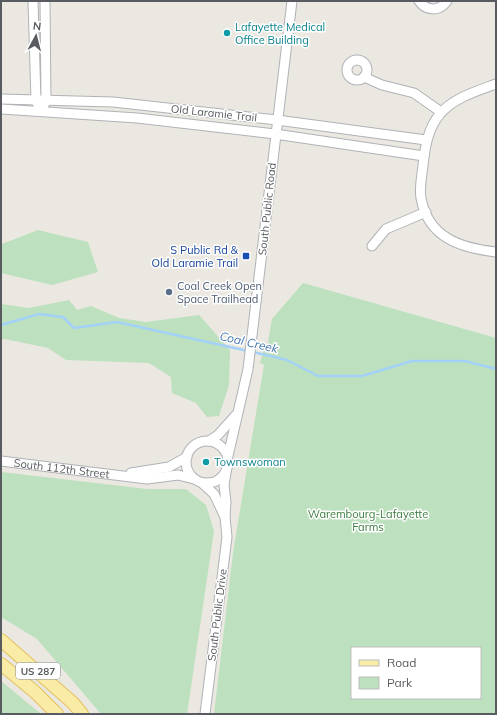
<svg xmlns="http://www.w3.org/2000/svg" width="497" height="715" viewBox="0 0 497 715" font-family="Mulish,sans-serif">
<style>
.green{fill:#bde0be;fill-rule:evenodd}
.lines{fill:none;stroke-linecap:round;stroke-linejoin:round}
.stream{stroke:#a3d1f7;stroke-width:2.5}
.minor-casing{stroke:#b0b2b7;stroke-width:11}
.major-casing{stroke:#e5c15e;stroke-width:14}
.minor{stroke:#fff;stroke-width:9}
.major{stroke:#f8eca7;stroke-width:12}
.culture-dot{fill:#0f9aa8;stroke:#fff;stroke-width:1.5}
.transit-dot{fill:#1a4fb4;stroke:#fff;stroke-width:1.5}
.service-dot{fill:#5c6f8a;stroke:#fff;stroke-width:1.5}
.labels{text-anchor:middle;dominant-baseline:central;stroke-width:3;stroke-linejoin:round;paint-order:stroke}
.shield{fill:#fff;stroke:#8a8c8f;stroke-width:1}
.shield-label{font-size:10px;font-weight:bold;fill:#585b5f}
.culture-label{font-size:11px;fill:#0d838f;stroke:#fff;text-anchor:start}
.street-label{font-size:11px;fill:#585b5f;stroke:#fff}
.transit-label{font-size:11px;fill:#164399;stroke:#fff;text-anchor:end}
.service-label{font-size:11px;fill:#4e5e75;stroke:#fff;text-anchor:start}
.park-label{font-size:11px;fill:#3a7d3e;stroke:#fff}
.water-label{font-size:12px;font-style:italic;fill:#4678af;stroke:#fff}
</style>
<rect width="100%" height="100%" fill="#eae8e0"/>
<g class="green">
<polygon points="38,230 88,242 98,272 52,285 1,273 2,244"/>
<path d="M303 283 496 338V714H214L233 553 264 365 260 363 264 348H267L272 319ZM352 648H480V698H352Z"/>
<polygon points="69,300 77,310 91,306 119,318 146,322 199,315 230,350 229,385 219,416 207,417 196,403 172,393 171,377 149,363 66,360 48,348 5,339 1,340 1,304 29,308"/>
<polygon points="1,472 147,489 186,489 206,505 214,531 187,714 101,714 37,639 1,617"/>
<polygon points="1,681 41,714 1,714"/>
</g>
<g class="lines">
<g class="stream">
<polyline points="1,325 39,314 63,317 74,328 117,322 248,351"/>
<polyline points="253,352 287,360 318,376 362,376 412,361 465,361 496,369"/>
</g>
<g class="minor-casing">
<g id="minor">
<polyline points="33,1 36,101 38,105"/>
<path d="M419 1C426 11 439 12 447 1"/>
<circle cx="357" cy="70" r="10"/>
<polyline points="364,77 382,85 414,93 441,112"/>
<path d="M496 84C477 91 453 98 440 114 428 128 425 147 423 165 422 176 419 187 421 198 428 238 461 248 496 252"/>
<polyline points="1,99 113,102 277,120 426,140"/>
<polyline points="43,107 46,101 45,1"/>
<polyline points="1,109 137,118 275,134 424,156"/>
<polyline points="372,246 386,229 426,212"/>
<circle cx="207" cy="462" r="21"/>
<polyline points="209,441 218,435 236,415"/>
<polyline points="228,456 248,369 292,1"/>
<path id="s1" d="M1 461 147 479 178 475 194 479"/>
<polyline points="131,473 169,467 187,457"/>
<polyline points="202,483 214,494 225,517"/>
<polyline points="205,714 227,537 225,517 226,502 224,485 226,473"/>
</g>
</g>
<g class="major-casing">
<g id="major">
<polyline points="1,640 73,703 82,714"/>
<polyline points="1,664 35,692 57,714"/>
</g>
</g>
<use href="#minor" class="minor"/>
<use href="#major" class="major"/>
</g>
<g class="culture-dot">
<circle cx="227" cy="33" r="4"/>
<circle cx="206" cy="462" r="4"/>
</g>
<rect class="transit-dot" x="242" y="252" width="8" height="8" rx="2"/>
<circle class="service-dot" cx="169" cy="292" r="4"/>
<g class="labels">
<rect class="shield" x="16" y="663" width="44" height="16" rx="3"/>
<g class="shield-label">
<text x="38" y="671">US 287</text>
</g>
<g class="culture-label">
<text x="235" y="27">Lafayette Medical<tspan x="235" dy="13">Office Building</tspan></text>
<text x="214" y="462">Townswoman</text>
</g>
<g class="street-label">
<text transform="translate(214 113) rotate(6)">Old Laramie Trail</text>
<text transform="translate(267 209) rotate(-84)">South Public Road</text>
<text stroke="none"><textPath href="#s1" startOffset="61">South 112th Street</textPath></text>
<text transform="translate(217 615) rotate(-83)">South Public Drive</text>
</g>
<g class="transit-label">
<text x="238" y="250">S Public Rd &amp;<tspan x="238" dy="13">Old Laramie Trail</tspan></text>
</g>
<g class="service-label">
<text x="177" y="286">Coal Creek Open<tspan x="177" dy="13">Space Trailhead</tspan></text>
</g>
<g class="park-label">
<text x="368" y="514">Warembourg-Lafayette<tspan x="368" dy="13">Farms</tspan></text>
</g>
<g class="water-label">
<text transform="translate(249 342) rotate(13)">Coal Creek</text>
</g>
</g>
<rect width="497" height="715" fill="none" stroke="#585b5f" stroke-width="4"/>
<rect x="351" y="647" width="130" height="52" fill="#ffffff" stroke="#bcbdbf"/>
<rect x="359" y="660" width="20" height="6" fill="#f8eca7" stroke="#bcbdbf"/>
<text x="387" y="667" font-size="12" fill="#585b5f">Road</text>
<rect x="359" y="677" width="20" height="12" fill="#bde0be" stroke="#bcbdbf"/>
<text x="387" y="687" font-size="12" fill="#585b5f">Park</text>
<g transform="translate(36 36) rotate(7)" stroke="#ffffff" stroke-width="3" paint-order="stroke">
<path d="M0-3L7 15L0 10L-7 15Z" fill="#585b5f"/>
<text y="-6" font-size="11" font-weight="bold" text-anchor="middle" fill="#585b5f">N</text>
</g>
</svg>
